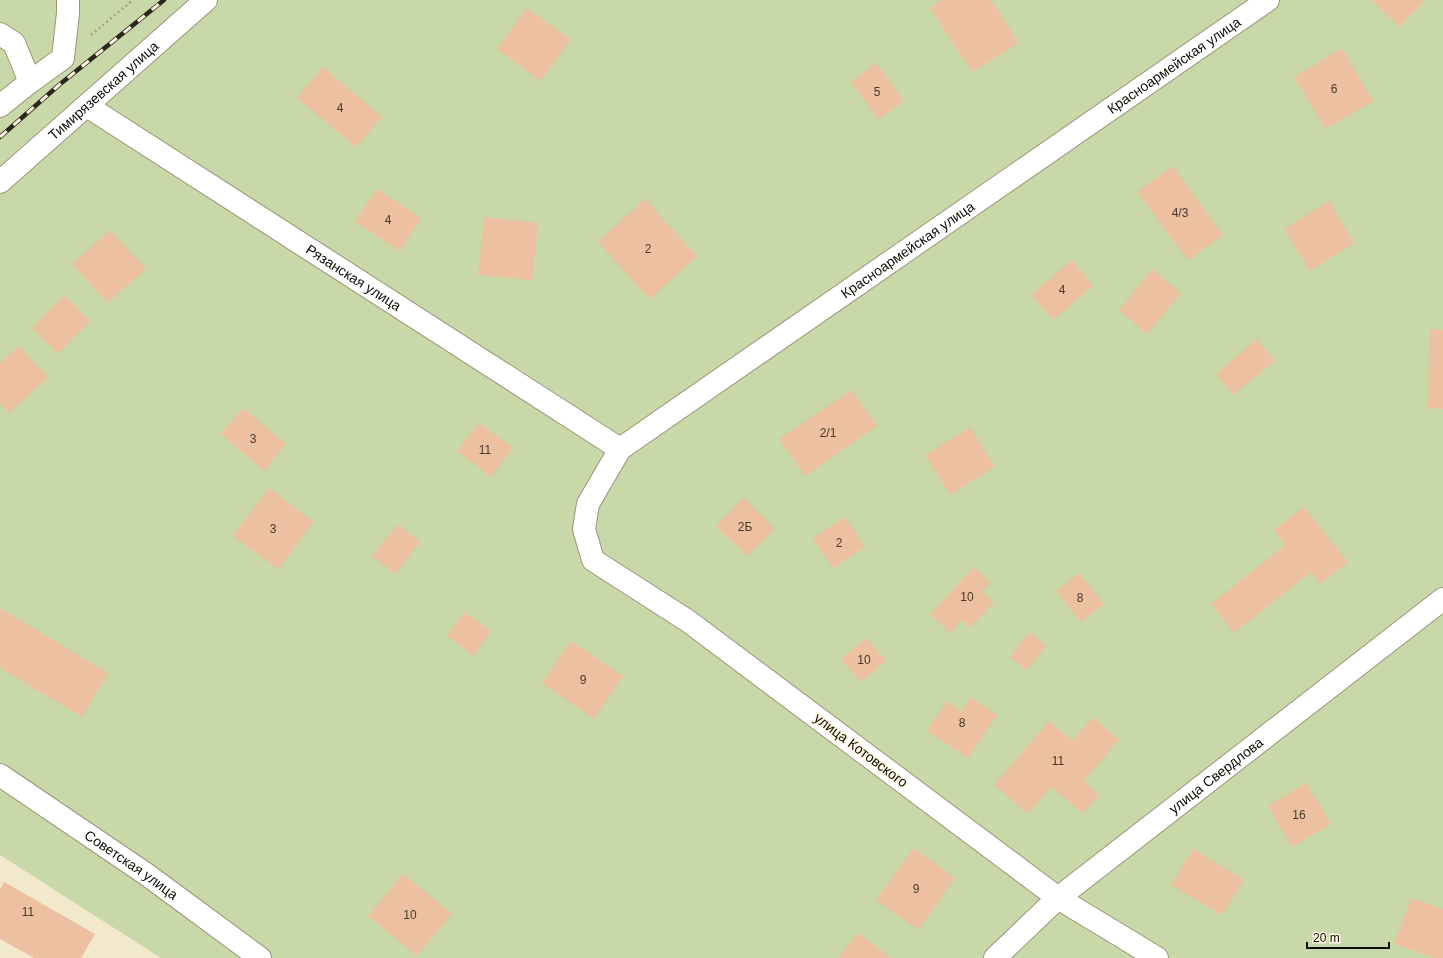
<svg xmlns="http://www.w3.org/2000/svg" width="1443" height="958" viewBox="0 0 1443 958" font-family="Helvetica,sans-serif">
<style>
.green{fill:#c9d8a8}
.building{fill:#ecc0a1}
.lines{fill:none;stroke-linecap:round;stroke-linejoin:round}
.minor-casing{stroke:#9c947a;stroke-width:24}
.path{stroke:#a69f89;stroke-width:2.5;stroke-dasharray:2 3;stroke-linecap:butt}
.minor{stroke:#fff;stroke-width:22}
.rail-casing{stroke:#2b271d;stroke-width:4.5}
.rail{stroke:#fef6e0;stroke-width:3;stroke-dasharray:9;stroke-linecap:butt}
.labels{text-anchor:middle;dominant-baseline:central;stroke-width:3;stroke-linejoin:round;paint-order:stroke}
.number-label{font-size:12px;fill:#46392b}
.street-label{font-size:14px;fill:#0f0c04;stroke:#fef6e0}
</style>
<rect width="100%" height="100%" fill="#f2e9cd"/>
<polygon class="green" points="0,0 1443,0 1443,958 161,958 0,855"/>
<g class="building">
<polygon points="941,0 991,0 1019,43 972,72 930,8"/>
<polygon points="1372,0 1426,0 1399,27"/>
<polygon points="527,8 571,40 541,81 497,49"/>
<polygon points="1342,48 1373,101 1326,129 1294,77"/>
<polygon points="876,63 904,101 878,120 851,82"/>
<polygon points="323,67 382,117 356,147 297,98"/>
<polygon points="1173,166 1223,235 1188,260 1137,192"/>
<polygon points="377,189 421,218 400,251 355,222"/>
<polygon points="645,199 697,256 650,299 598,242"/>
<polygon points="1329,201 1354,243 1310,271 1284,229"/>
<polygon points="484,217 538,223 532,280 478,275"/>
<polygon points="110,230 146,269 107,303 72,264"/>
<polygon points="1072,260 1093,286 1053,320 1031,295"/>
<polygon points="1152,269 1181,293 1147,334 1119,310"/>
<polygon points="64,295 90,321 58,354 32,328"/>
<polygon points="1430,329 1443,330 1443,409 1428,408"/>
<polygon points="1257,339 1275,361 1233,395 1216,374"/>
<polygon points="19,346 48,377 9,413 0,403 0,363"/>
<polygon points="852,390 877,426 805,476 779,439"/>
<polygon points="243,408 286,444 264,471 221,434"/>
<polygon points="479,423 513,448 491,477 457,451"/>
<polygon points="970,427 995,467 950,495 925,455"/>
<polygon points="269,488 314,522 278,569 233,536"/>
<polygon points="744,498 775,529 747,556 716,526"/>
<polygon points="1304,507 1348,562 1320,584 1311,572 1234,633 1211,604 1285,545 1274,530"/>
<polygon points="845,517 865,547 833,568 813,538"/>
<polygon points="398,524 420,542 395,574 372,556"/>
<polygon points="974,567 990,583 982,592 994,602 970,628 962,620 950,633 930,614"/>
<polygon points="1079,573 1104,604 1081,622 1056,591"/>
<polygon points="0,608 108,673 82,717 0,668"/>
<polygon points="464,612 491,631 474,656 447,636"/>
<polygon points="1029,632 1046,646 1027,670 1010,658"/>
<polygon points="866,638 886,661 861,682 841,659"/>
<polygon points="571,641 623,676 594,719 542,683"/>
<polygon points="970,697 997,715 968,758 927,731 947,701 961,711"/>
<polygon points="1093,717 1119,740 1084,781 1099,795 1083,813 1051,787 1028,814 994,785 1049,721 1072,741"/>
<polygon points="1306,783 1331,824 1292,847 1268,806"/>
<polygon points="914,848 955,878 918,930 876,900"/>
<polygon points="1193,849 1244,880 1222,915 1171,885"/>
<polygon points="403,874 452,914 417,956 368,916"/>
<polygon points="4,882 95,934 81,958 34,958 0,939 0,890"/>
<polygon points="1411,898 1443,909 1443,958 1434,958 1394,944"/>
<polygon points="858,933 891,958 838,958"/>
</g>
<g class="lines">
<g class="minor-casing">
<g id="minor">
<polyline points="0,34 14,43 30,82"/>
<polyline points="0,106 30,82 63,58 68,13 68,0"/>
<path id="s1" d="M87 106 620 449"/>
<path id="s2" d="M0 182 206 0"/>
<path id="s3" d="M0 775 146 874 260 958"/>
<path id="s4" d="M995 958 1058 898 1443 599"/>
<path id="s5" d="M1157 958 1058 898 688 621 593 560 584 529 588 504 620 449 1268 0"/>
</g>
</g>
<polyline class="path" points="91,35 133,0"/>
<use href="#minor" class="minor"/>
<g class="rail-casing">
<polyline id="rail" points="0,137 59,85 164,0"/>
</g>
<use href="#rail" class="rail"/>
</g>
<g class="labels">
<g class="number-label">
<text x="1334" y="89">6</text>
<text x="877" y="92">5</text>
<text x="340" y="108">4</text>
<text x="1180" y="213">4/3</text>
<text x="388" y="220">4</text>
<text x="648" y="249">2</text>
<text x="1062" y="290">4</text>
<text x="828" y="433">2/1</text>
<text x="253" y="439">3</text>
<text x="485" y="450">11</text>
<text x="745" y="527">2Б</text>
<text x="273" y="529">3</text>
<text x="839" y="543">2</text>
<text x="967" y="597">10</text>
<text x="1080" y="598">8</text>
<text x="864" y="660">10</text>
<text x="583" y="680">9</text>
<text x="962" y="723">8</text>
<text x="1058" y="761">11</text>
<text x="1299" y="815">16</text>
<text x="916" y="889">9</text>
<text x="28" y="912">11</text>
<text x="410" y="915">10</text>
</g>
<g class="street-label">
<text stroke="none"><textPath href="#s5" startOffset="1486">Красноармейская улица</textPath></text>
<text stroke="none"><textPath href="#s2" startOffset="138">Тимирязевская улица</textPath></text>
<text stroke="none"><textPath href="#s5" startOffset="1162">Красноармейская улица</textPath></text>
<text stroke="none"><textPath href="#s1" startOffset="317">Рязанская улица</textPath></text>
<text transform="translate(861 750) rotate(37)">улица Котовского</text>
<text stroke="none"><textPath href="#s4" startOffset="287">улица Свердлова</textPath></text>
<text stroke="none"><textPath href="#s3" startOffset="159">Советская улица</textPath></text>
</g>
</g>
<path d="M1307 942v6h82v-6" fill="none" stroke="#0f0c04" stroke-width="2"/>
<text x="1313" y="942" font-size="12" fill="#0f0c04" stroke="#fef6e0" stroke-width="3" paint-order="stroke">20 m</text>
</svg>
